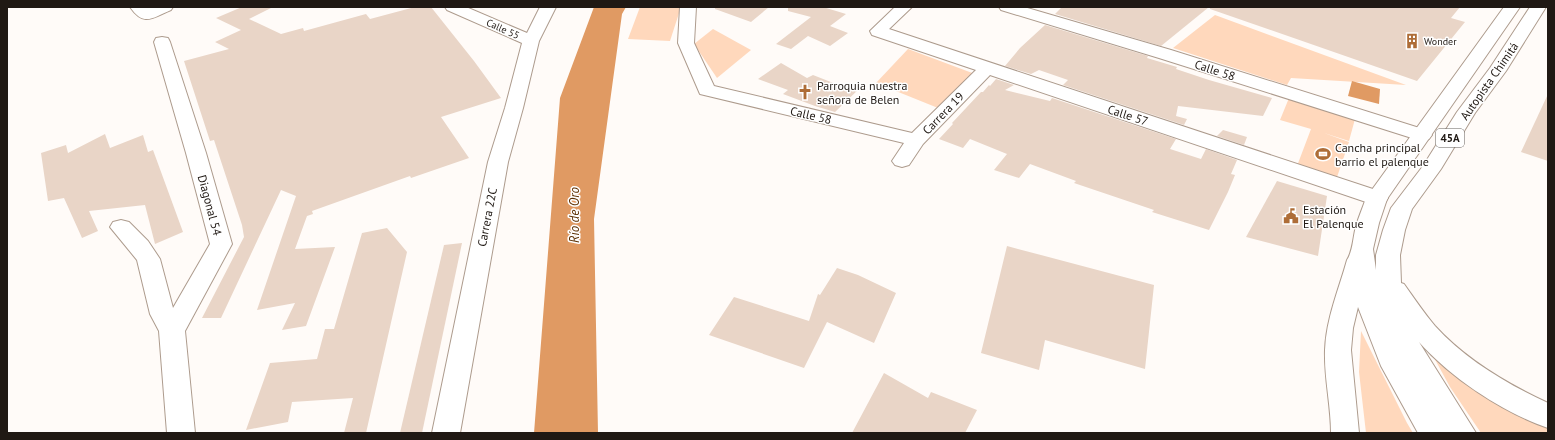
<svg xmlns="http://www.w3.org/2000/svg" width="1555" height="440" viewBox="0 0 1555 440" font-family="'PT Sans',sans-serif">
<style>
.green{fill:#ffd8bc}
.water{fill:#e09a63}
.building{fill:#e9d5c7}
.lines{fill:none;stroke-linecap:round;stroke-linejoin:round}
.minor-casing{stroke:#ad9b8d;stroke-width:2}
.highway-casing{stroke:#ad9b8d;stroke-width:2}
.minor{fill:#fff;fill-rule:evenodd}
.highway{fill:#fff;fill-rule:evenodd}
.labels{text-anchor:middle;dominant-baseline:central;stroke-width:3;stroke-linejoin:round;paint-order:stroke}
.far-street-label{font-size:10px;fill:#201914;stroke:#fff}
.far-poi-label{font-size:10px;fill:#201914;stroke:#fff;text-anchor:start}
.shield{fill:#fff;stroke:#635e5a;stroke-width:1}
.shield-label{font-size:11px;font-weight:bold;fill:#201914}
.street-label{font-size:12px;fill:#201914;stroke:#fff}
.poi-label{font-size:12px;fill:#201914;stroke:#fff;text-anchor:start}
.water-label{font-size:13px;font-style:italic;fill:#5c2f02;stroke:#fff}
</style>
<rect width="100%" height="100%" fill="#fffbf8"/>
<g class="green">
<polygon points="640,7 681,7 670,41 628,39"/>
<polygon points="1215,15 1406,85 1291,78 1287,85 1173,48"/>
<polygon points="713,29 751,50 717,78 694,44"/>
<polygon points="908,49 975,74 938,108 876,83"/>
<polygon points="1289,98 1355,119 1349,141 1324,133 1349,142 1336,180 1297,166 1311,129 1280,120"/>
<polygon points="1361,331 1407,423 1413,433 1366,433 1359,372"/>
<polygon points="1426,343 1548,426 1548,433 1481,433 1450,387"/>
</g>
<g class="water">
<polygon points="594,7 626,7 622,14 594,219 598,433 534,433 560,98"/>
<polygon points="1352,81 1380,89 1379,104 1348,96"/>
</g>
<g class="building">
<polygon points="242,7 273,7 249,19 281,34 303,28 304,31 366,14 370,19 415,7 431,7 474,61 501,98 441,117 469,158 411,178 410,176 312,211 313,214 307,216 295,249 335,247 306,326 282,330 295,303 257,310 296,196 281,190 221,318 202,318 244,237 242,225 214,140 210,141 184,61 229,49 215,42 241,30 216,18"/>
<polygon points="715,7 769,7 751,22 715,9"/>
<polygon points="788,7 823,7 846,14 830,26 848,33 830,46 808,36 791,49 776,44 811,17 788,11"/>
<polygon points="1062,7 1209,7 1161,46 1055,14"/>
<polygon points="1210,7 1460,7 1451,18 1465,22 1417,81 1210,9"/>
<polygon points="1045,25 1148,56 1147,58 1177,67 1176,69 1209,80 1272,98 1263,116 1178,106 1176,116 1187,119 1184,125 1063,85 1068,80 1039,70 1031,74 1005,66 1020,48"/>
<polygon points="781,63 807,78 813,75 841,86 859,89 835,112 815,106 783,94 788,90 758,79"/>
<polygon points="996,79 1014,85 1005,90 1050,101 1052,98 1176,139 1170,149 1201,159 1206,149 1237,160 1231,174 1235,175 1228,192 1209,230 1152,212 1154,210 1074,183 1076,181 1030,164 1019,178 994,170 1007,154 970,139 963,148 939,139 953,124 952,123 981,92 983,92 989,85 990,86"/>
<polygon points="1548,94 1548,161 1521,152"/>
<polygon points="1223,130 1247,137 1244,145 1217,136"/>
<polygon points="105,134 110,148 143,135 148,152 153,150 183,232 155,244 145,205 89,211 98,231 82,238 64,198 48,201 41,153 66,145 68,153"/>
<polygon points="1277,181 1327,196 1318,256 1246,237"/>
<polygon points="387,228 407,252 366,433 344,433 353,398 292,402 288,422 246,430 270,363 317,359 325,329 334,329 362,233"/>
<polygon points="462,243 422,433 400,433 444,245"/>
<polygon points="1007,246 1154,285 1145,369 1045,340 1039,370 981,353"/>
<polygon points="837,268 858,275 896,293 874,343 827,322 804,368 709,335 734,297 809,321 818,294 820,295"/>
<polygon points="884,373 928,398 931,392 977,410 965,433 852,433"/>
</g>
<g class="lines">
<g class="minor-casing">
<g id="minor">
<path d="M130 7 148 8 173 7 171 10C152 18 144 27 130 7Z"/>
<polygon points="445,7 466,7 527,33 540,7 556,7 539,41 523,108 508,162 460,433 432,433 488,162 505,108 522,43 447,10"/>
<polygon points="680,7 696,7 694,43 714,86 912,133 976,70 872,35 870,31 895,7 912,7 889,29 1385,193 1388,198 1385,203 1377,205 1369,203 990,75 923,144 909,165 902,167 895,165 892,161 904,143 700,94 678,43"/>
<polygon points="999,7 1024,7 1171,50 1429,131 1432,135 1429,139 1422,141 1415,139 1159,58 1001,10"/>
<polygon points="162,37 168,38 170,42 206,153 232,244 185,331 195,433 167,433 159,331 150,314 137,260 110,227 113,222 121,220 129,222 148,241 160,259 173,308 210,244 186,153 154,42 156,38"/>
</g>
</g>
<g class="highway-casing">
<path id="highway" d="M1504 7H1520L1387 199 1379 223 1373 249 1376 270V255L1383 230 1391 208 1423 166 1457 112 1490 68 1530 7H1546L1506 71 1475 113 1441 169 1412 209 1405 230 1400 255 1401 283 1404 284C1414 298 1424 313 1435 326 1466 360 1507 384 1548 403V428C1502 412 1451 378 1419 342L1476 433H1418L1381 366 1358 307 1353 328 1351 350 1359 433H1331C1331 405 1324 378 1325 350 1326 319 1339 289 1347 260 1353 251 1353 237 1356 226 1359 216 1363 207 1366 198Z"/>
</g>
<use href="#minor" class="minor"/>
<use href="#highway" class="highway"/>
</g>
<defs>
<g id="building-bare" transform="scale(1.2)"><path d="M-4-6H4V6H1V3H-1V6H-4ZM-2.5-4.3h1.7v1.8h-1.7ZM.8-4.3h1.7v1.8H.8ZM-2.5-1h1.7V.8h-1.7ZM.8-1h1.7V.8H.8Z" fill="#ae6d37" stroke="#fff" stroke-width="2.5" paint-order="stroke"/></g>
<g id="church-bare" transform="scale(1.2)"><path d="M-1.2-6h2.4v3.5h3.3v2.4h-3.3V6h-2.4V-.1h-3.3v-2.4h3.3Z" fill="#ae6d37" stroke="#fff" stroke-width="2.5" paint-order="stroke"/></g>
<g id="stadium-bare" transform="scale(1.2)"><path d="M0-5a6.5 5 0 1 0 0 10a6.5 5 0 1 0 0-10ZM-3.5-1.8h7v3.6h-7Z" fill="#ae6d37" stroke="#fff" stroke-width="2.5" paint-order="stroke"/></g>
<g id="civic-bare" transform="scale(1.2)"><path d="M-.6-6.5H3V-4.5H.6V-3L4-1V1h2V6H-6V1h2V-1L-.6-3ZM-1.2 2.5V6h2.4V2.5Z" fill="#ae6d37" stroke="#fff" stroke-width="2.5" paint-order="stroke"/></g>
</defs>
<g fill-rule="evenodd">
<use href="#building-bare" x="1412" y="41"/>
<use href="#church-bare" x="805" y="92"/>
<use href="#stadium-bare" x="1323" y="154"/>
<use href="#civic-bare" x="1291" y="216"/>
</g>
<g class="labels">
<g class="far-street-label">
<text transform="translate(503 29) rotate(24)">Calle 55</text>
</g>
<g class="far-poi-label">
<text x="1424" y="41">Wonder</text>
</g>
<rect class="shield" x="1436" y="129" width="28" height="18" rx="3"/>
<g class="shield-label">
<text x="1450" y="138">45A</text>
</g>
<g class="street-label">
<text transform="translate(1215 70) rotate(18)">Calle 58</text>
<text transform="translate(1489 81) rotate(-55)">Autopista Chimitá</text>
<text transform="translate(943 113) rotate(-46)">Carrera 19</text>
<text transform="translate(811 115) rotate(13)">Calle 58</text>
<text transform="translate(1128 115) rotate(18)">Calle 57</text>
<text transform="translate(210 205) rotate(75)">Diagonal 54</text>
<text transform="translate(487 217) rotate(-79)">Carrera 22C</text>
</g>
<g class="poi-label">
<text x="817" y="85">Parroquia nuestra<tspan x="817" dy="14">señora de Belen</tspan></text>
<text x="1335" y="147">Cancha principal<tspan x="1335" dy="14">barrio el palenque</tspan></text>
<text x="1303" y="209">Estación<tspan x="1303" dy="14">El Palenque</tspan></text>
</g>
<g class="water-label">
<text transform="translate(574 215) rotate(-90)">Río de Oro</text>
</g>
</g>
<rect width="1555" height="440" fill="none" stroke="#201914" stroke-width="16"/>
</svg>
